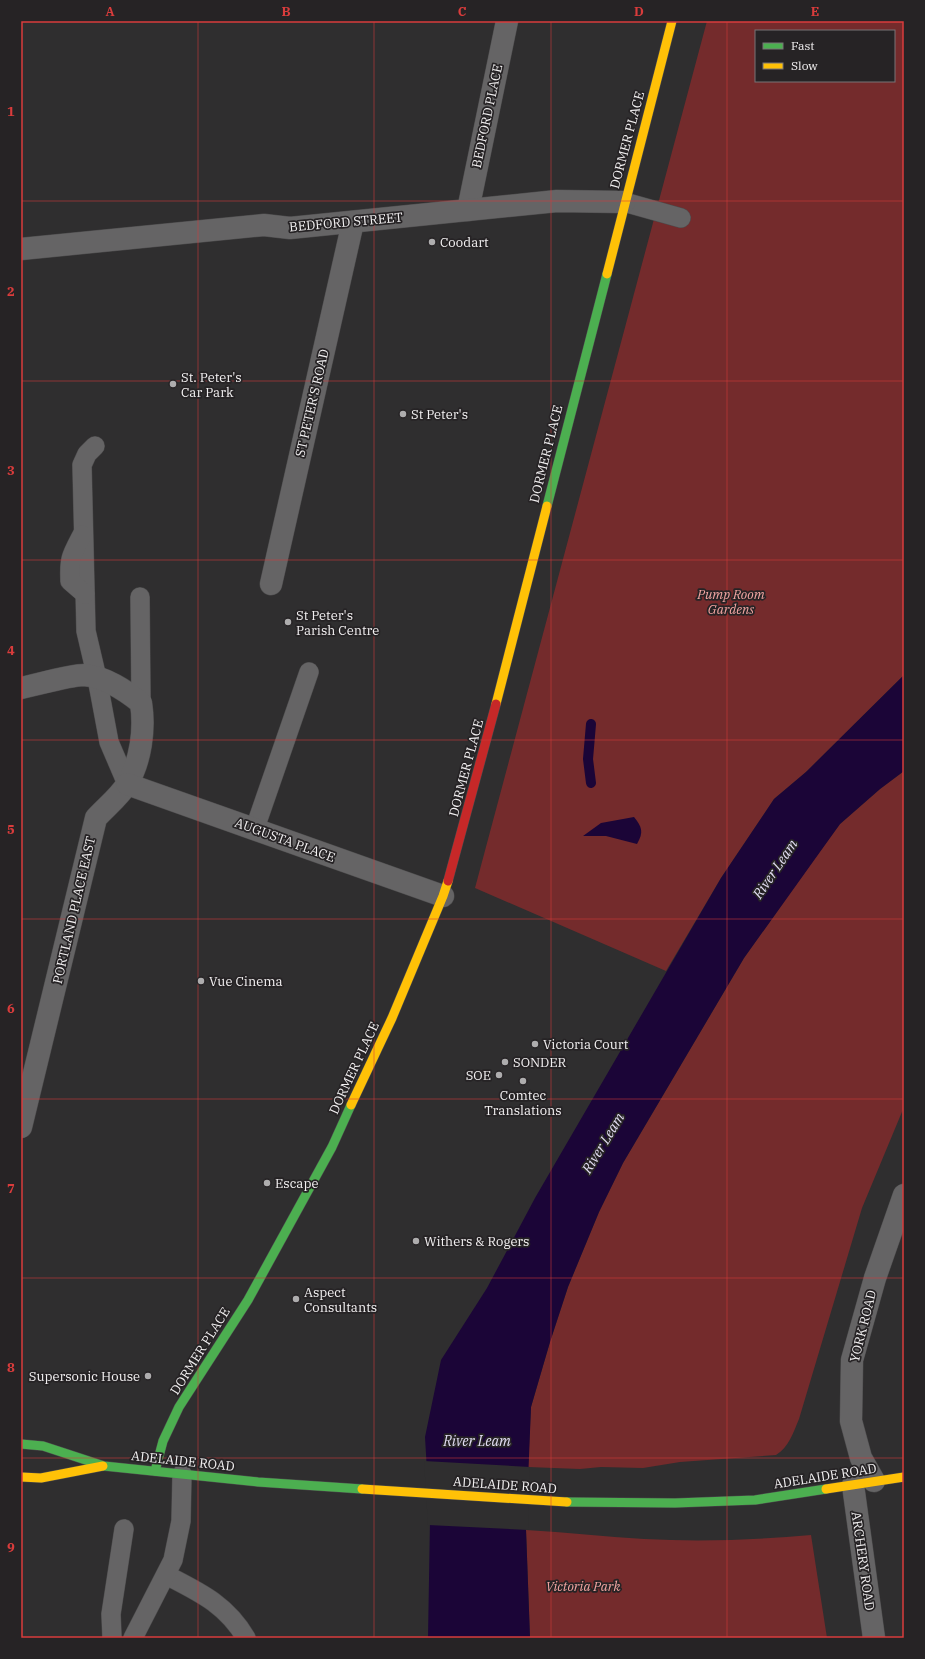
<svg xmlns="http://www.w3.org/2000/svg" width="925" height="1659" viewBox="0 0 925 1659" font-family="'IBM Plex Serif',serif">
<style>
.green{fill:#742b2c;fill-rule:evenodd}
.water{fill:#1b0537}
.pier{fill:#2f2e2f}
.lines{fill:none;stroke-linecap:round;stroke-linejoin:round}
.stream{stroke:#1b0537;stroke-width:10}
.lane-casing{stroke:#4c4b4c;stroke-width:20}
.street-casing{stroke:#4c4b4c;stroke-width:23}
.fast-casing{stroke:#4c4b4c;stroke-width:10}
.slow-casing{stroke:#4c4b4c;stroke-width:10}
.jam-casing{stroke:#4c4b4c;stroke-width:10}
.lane{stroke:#656465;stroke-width:19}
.street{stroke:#656465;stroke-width:22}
.fast{stroke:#4caf50;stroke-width:9}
.slow{stroke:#ffc107;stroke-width:9}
.jam{stroke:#c62828;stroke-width:9}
.grid{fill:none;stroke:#d93c3c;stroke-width:1;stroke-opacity:0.55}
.poi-dot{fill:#aeadae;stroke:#262325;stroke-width:1.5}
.labels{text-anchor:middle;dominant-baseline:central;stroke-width:3.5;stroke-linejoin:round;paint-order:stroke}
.street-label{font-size:13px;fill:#f3f1f2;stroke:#262325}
.poi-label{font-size:13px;fill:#f3f1f2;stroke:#262325;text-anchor:start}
.park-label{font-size:13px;font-style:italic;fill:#f4a6a3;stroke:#262325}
.water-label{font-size:14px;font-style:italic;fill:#e3def4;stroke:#262325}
.neatline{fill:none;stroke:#d93c3c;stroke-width:1.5}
.grid-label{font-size:13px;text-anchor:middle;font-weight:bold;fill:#d93c3c}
</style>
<rect width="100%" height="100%" fill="#2f2e2f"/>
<g class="green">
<path d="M707 21H904V675L806 772 774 799 721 878 666 971 475 888ZM756 31H894V81H756Z"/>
<path d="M904 771V1107L862 1208 799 1419C793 1433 789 1447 776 1455L680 1462 643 1468 601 1467 580 1469 528 1467 531 1407 550 1342 568 1287 599 1212 623 1163 744 958 815 858 840 824 880 789Z"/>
<path d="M526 1530C566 1532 605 1537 644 1539 700 1542 756 1540 811 1535L827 1638H530Z"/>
</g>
<g class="water">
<polygon points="904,675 904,771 880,789 840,824 744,958 623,1163 599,1212 568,1287 550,1342 531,1407 526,1530 530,1638 428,1638 430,1521 425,1437 441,1360 487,1288 535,1198 721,878 774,799 806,772"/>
<path d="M634 817C642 827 644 832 637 844L606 836H583L601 823Z"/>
</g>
<polygon class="pier" points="424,1461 530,1467 528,1530 428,1525"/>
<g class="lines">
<polyline class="stream" points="591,724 588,759 591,783"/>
<g class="lane-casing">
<g id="lane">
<polyline points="624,202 681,218"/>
<polyline points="95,446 87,454 82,465 86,631 97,678 109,742 127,784"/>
<path d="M82 535C71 556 69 558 70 581L85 594"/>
<polyline points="140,597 141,703"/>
<polyline points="255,828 309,672"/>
<path d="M166 1575C199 1592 226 1604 246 1638"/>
<polyline points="112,1638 111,1614 124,1529"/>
<polyline points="133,1638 173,1560 181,1521 182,1474"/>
</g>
</g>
<g class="street-casing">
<g id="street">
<polyline points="468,210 507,21"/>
<polyline points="21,249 264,225 290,228 557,201 624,202"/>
<polyline points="271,584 353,222"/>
<path d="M21 688C36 685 70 675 84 675 106 677 125 690 141 703 145 729 141 761 127 784 120 796 106 807 96 818L21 1127"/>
<polyline points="127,784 443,896"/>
<polyline points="874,1481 861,1458 851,1421 852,1360 875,1278 904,1195"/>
<polyline points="853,1485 874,1638"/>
</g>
</g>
<g class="fast-casing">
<g id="fast">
<polyline points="547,506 607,274"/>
<polyline points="21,1444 43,1446 104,1466 258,1482 362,1489"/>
<polyline points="155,1471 163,1441 179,1407 248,1300 332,1147 351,1105"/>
<polyline points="567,1502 675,1503 755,1500 826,1489"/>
</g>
</g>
<g class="slow-casing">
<g id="slow">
<polyline points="607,274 672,21"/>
<polyline points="496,704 547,506"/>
<polyline points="351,1105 392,1018 443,896 448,881"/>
<polyline points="21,1477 41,1478 103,1466"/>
<polyline points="362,1489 567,1502"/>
<polyline points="826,1489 904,1477"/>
</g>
</g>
<g class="jam-casing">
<polyline id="jam" points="448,881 496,704"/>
</g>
<use href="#lane" class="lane"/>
<use href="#street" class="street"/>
<use href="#fast" class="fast"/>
<use href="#slow" class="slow"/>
<use href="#jam" class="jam"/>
</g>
<path class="grid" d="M198 21V1638M374 21V1638M551 21V1638M727 21V1638M21 201H904M21 381H904M21 560H904M21 740H904M21 919H904M21 1099H904M21 1278H904M21 1458H904"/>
<g class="poi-dot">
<circle cx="432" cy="242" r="4"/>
<circle cx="173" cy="384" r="4"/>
<circle cx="403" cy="414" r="4"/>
<circle cx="288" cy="622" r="4"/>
<circle cx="201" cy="981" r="4"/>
<circle cx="535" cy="1044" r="4"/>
<circle cx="505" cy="1062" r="4"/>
<circle cx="499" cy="1075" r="4"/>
<circle cx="523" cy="1081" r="4"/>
<circle cx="267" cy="1183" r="4"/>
<circle cx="416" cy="1241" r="4"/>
<circle cx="296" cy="1299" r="4"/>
<circle cx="148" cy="1376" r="4"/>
</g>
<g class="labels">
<g class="street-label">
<text transform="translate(487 116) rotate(-78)">BEDFORD PLACE</text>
<text transform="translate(627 140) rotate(-75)">DORMER PLACE</text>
<text transform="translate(346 222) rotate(-5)">BEDFORD STREET</text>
<text transform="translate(312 403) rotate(-77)">ST PETER'S ROAD</text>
<text transform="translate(546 454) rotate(-76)">DORMER PLACE</text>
<text transform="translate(466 768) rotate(-75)">DORMER PLACE</text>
<text transform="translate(285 840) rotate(20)">AUGUSTA PLACE</text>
<text transform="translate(74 910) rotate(-77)">PORTLAND PLACE EAST</text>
<text transform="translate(354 1068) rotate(-65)">DORMER PLACE</text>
<text transform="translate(863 1326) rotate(-76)">YORK ROAD</text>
<text transform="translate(200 1351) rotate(-58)">DORMER PLACE</text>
<text transform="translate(183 1461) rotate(6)">ADELAIDE ROAD</text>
<text transform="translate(825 1476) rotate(-9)">ADELAIDE ROAD</text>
<text transform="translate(505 1485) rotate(4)">ADELAIDE ROAD</text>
<text transform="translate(863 1561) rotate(82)">ARCHERY ROAD</text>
</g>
<g class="poi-label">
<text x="440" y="242">Coodart</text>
<text x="181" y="377">St. Peter's<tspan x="181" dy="15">Car Park</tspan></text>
<text x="411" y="414">St Peter's</text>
<text x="296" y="615">St Peter's<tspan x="296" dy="15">Parish Centre</tspan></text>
<text x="209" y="981">Vue Cinema</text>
<text x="543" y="1044">Victoria Court</text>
<text x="513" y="1062">SONDER</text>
<text x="491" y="1075" text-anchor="end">SOE</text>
<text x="523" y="1095" text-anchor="middle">Comtec<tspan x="523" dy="15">Translations</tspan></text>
<text x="275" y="1183">Escape</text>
<text x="424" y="1241">Withers &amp; Rogers</text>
<text x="304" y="1292">Aspect<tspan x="304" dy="15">Consultants</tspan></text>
<text x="140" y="1376" text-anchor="end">Supersonic House</text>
</g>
<g class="park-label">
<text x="731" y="594">Pump Room<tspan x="731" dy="15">Gardens</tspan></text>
<text x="583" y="1586">Victoria Park</text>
</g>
<g class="water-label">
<text transform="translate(775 869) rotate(-56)">River Leam</text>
<text transform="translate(603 1143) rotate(-59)">River Leam</text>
<text x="477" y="1441">River Leam</text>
</g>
</g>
<rect width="925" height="1659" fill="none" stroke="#262325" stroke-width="44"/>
<rect x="755" y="30" width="140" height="52" fill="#262325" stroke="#787577"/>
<rect x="763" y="43" width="20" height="6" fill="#4caf50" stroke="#787577"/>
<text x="791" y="50" font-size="12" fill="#f3f1f2">Fast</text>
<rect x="763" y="63" width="20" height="6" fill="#ffc107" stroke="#787577"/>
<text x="791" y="70" font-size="12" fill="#f3f1f2">Slow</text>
<rect x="22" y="22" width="881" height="1615" class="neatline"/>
<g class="grid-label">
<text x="110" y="16">A</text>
<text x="286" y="16">B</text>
<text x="462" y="16">C</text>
<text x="639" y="16">D</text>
<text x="815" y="16">E</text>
<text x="11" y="116">1</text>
<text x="11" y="296">2</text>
<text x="11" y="475">3</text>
<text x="11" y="655">4</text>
<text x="11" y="834">5</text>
<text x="11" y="1013">6</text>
<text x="11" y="1193">7</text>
<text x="11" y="1372">8</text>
<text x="11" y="1552">9</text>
</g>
</svg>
